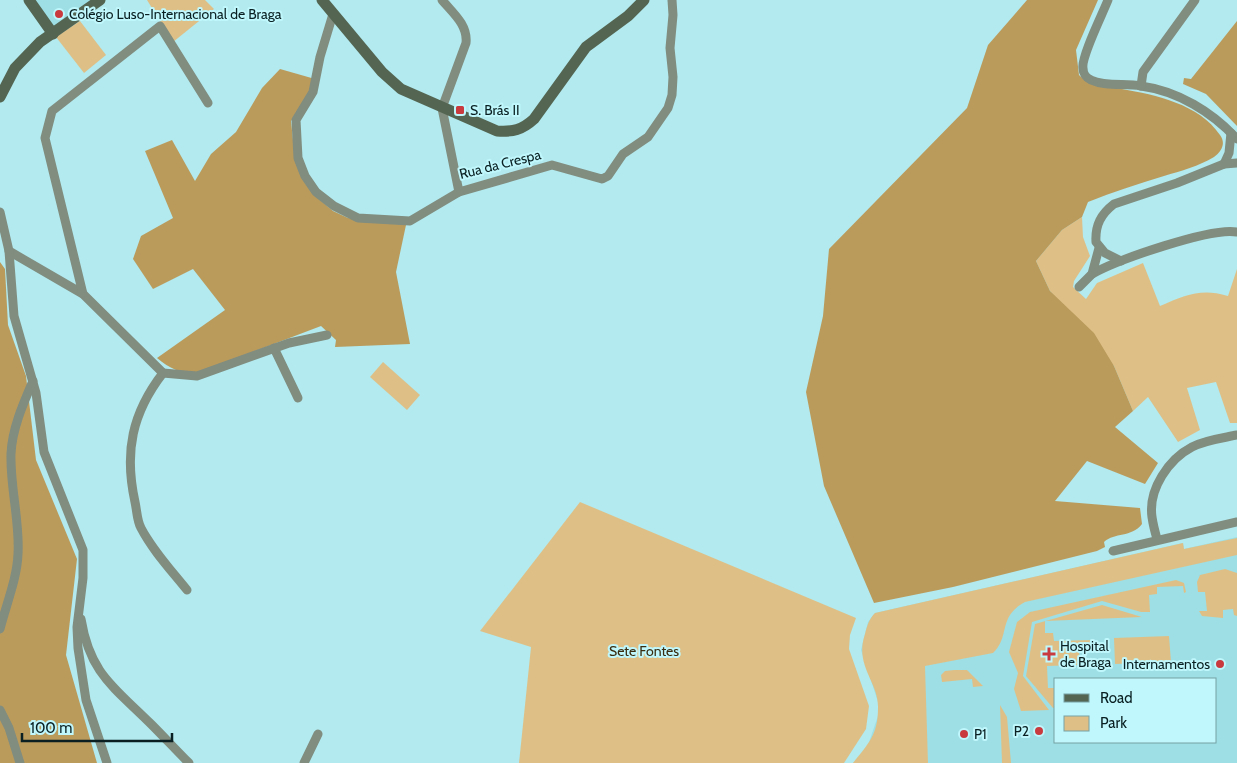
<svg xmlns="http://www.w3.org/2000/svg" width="1237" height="763" viewBox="0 0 1237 763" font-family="Cabin,sans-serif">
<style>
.built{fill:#9ddfe5;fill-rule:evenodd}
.green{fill:#dec087}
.forest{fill:#bb9b5c}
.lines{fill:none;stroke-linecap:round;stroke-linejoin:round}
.street{stroke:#808d7f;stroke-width:9}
.secondary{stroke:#546652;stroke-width:11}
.poi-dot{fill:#c93a3f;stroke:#bff7fc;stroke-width:2}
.labels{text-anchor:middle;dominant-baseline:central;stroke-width:4;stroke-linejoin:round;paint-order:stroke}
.poi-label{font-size:14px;fill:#091f21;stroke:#bff7fc;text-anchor:start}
.street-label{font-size:14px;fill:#091f21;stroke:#bff7fc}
.park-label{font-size:14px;fill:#3a2c0f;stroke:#bff7fc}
</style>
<rect width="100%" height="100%" fill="#b2eaef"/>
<g class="built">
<polygon points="35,0 93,0 54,28"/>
<path d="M1237 537V763H853L867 748 878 716 879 705 861 650 868 622 875 613 1183 543 1184 549ZM1056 679H1216V742H1056Z"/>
</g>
<g class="green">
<polygon points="147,0 205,0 214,9 173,42"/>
<polygon points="80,21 106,55 84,73 56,37"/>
<path d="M1082 217 1083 237 1090 256 1074 281 1073 287 1086 299 1097 283 1143 263 1160 306C1186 295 1201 288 1228 296L1237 269V423H1230L1216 382 1187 388 1200 430 1178 442 1148 397 1133 411 1114 366 1050 291 1036 261 1062 230Z"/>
<polygon points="383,362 420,395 407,410 370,377"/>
<polygon points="580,502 856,618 850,635 849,649 869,706 866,729 844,763 519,763 531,647 480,631"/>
<path d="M1237 538V555L1025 602C997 617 1011 636 993 653L925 666 928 763H853C868 744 878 735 878 708 879 682 854 666 865 634 867 626 869 619 875 613L1183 543 1184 549Z"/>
<polygon points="1225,569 1237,573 1237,616 1234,615 1233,609 1223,610 1223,618 1202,616 1199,611 1207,611 1205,592 1198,592 1197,582 1200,575"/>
<polygon points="1176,580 1184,583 1186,592 1184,593 1183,586 1157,587 1157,594 1149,595 1150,612 1141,612 1102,601 1032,622 1023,676 1049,710 1021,711 1014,689 1018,673 1009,652 1017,622 1030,612"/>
<polygon points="1102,605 1142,617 1045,621 1045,633 1053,633 1054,641 1093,640 1093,650 1079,651 1080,665 1047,666 1048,688 1056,688 1056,708 1053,708 1026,676 1035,624"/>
<polygon points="1169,636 1171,662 1115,664 1114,638"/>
<polygon points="954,670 967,670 983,686 973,687 972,679 942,682 941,675 945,671"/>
<polygon points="1000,705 1007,717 1011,763 1002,763"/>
</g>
<g class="forest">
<path d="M1027 0H1098L1076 50 1079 75C1090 86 1107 86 1122 89 1156 95 1199 104 1220 135 1226 143 1222 151 1214 157 1199 166 1181 171 1164 176 1138 184 1113 192 1088 202L1082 217 1062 230 1036 261 1050 291 1094 333 1114 366 1133 411 1115 427 1158 463 1145 484 1087 461 1055 501 1140 508 1142 524C1131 538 1115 532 1104 542L1105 547 1097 551 953 587 874 603 824 486 806 392 823 316 829 249 967 108 988 45Z"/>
<polygon points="1237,21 1237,126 1206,94 1183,84 1184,78 1191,79"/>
<path d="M280 69 315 79 307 98 291 121 295 159 312 193 333 211 348 218 406 225 396 272 410 344 335 347 336 340 321 326 197 373C180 373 170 369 157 358L225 310 193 269 153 289 133 259 141 236 173 218 145 151 172 140 195 181 211 154 236 132 262 88Z"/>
<polygon points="0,262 5,269 8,325 26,376 36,460 77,559 66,655 97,763 0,763"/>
</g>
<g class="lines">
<g class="street">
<path d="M442 0C453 13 468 25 466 43L442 108 459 192 552 165 602 179 608 176 623 154 648 137 668 108 672 95 673 77 670 48 673 15 672 0"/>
<path d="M1108 0C1103 13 1081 57 1083 68 1083 73 1086 78 1091 80 1106 87 1125 83 1141 86 1178 91 1212 112 1237 139"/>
<polyline points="333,14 320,57 313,92 296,120 298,158 305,176 316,192 334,206 358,218 410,221 459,192"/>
<polyline points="1141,86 1143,72 1195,0"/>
<polyline points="1224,164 1229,153 1231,133"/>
<path d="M0 212 9 251 83 294 163 373C132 413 124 452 135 502 137 511 137 521 141 528 153 551 171 570 187 590"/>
<polyline points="9,251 14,316 36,393 44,452 83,550 83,578 77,627 78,648 86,700 107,763"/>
<path d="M1121 261 1105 253 1096 242C1095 225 1101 214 1114 204L1177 183 1224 164 1237 163"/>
<path d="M1092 274C1117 260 1211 227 1237 232"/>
<polyline points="1079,287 1092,274 1099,248"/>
<polyline points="83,294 45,138 52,111 160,26 208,103"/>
<polyline points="274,348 298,398"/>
<polyline points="163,373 197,376 289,343 327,335"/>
<path d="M1157 539C1155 532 1153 524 1152 517 1148 489 1169 459 1192 447 1205 440 1223 438 1237 435"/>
<polyline points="1113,551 1237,522"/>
<path d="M81 619C90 674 114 687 151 724 164 737 176 750 189 763"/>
<path d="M0 629C6 605 17 579 18 554 20 521 10 488 11 454 12 429 23 404 33 381"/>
<polyline points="0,710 9,728 20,763"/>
<polyline points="304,763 318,734"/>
</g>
<g class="secondary">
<polyline points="29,0 53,34"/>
<path d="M322 0 382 72 401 89 497 131C513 132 522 130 534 119L586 47 628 16 644 0"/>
<polyline points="0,97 15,68 40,42 100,0"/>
</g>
</g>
<g class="poi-dot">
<circle cx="59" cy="14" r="5"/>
<rect x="455" y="105" width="10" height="10" rx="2.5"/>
<path d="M1046.5 646.5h5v5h5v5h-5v5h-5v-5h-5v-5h5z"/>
<circle cx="1220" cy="664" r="5"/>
<circle cx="1039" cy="731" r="5"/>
<circle cx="964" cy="734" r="5"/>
</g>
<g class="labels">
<g class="poi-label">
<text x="69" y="14">Colégio Luso-Internacional de Braga</text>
<text x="470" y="110">S. Brás II</text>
<text x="1060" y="646">Hospital<tspan x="1060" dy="16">de Braga</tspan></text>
<text x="1210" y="664" text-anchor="end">Internamentos</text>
<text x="1029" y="731" text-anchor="end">P2</text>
<text x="974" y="734">P1</text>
</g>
<g class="street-label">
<text transform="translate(500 164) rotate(-14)">Rua da Crespa</text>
</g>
<g class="park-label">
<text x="644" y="651">Sete Fontes</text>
</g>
</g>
<rect x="1054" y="678" width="162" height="65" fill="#bff7fc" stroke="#76a1a4"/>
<rect x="1064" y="694" width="25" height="8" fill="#546652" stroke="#76a1a4"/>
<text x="1100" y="703" font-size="15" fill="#091f21">Road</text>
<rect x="1064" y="716" width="25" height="15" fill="#dec087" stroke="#76a1a4"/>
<text x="1100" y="728" font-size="15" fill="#091f21">Park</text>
<path d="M22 733v8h150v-8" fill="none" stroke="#091f21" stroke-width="2.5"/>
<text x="30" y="733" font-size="15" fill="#091f21" stroke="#bff7fc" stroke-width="4" paint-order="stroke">100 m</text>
</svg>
